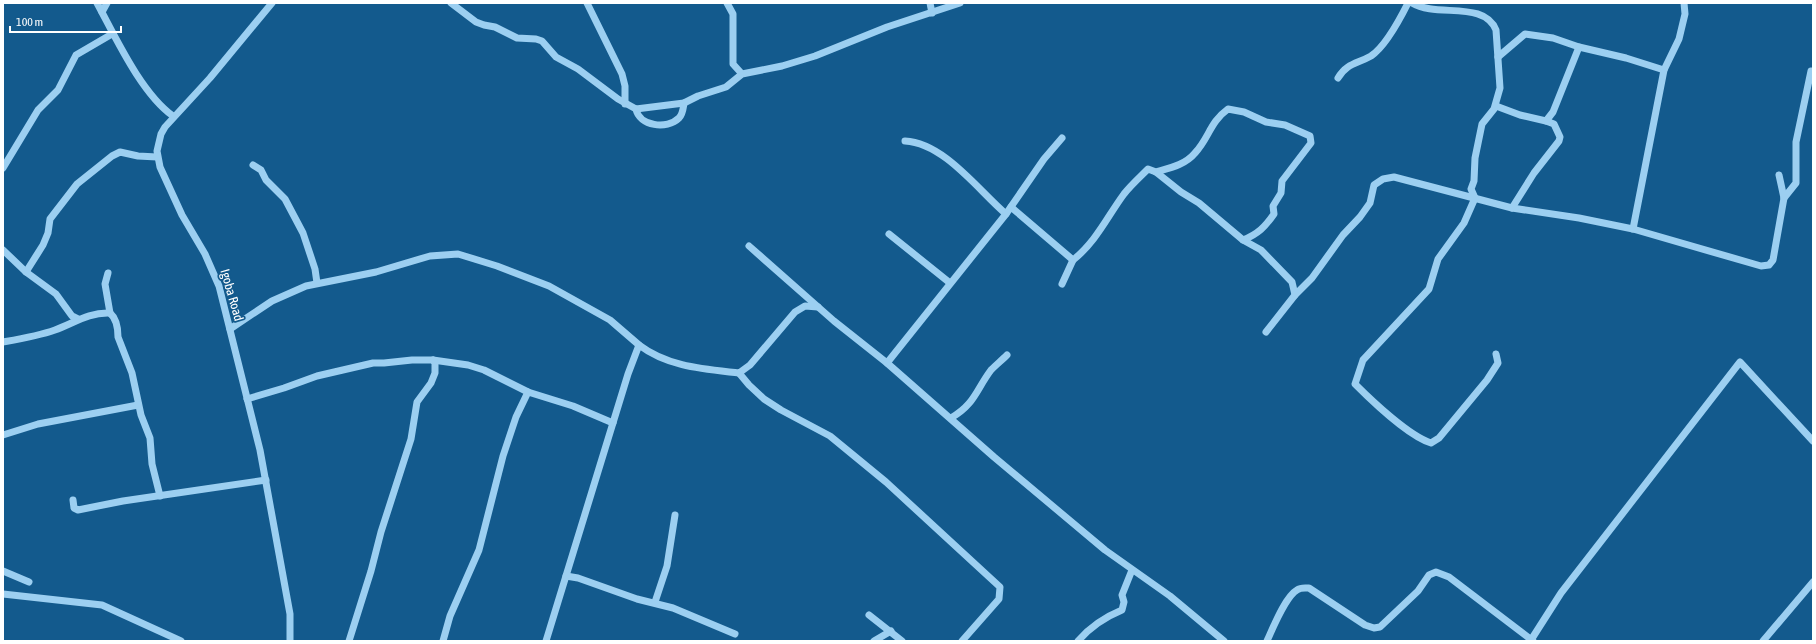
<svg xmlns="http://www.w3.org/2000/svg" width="1816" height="644" viewBox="0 0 1816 644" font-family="'Asap Condensed',sans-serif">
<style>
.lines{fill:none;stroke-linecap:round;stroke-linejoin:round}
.minor{stroke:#9ccff1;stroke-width:7}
.labels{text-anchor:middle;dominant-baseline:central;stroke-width:3.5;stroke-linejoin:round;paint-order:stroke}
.street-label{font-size:13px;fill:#fff;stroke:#135a8d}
</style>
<rect width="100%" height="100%" fill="#135a8d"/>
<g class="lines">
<g class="minor">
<path d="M97 3C116 38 141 93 173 116"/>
<polyline points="272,3 210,78 165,127 161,134 157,151 160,167 182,215 205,254 219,286 260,450 290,614 290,641"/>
<polyline points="451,3 476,22 484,25 495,27 517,38 536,39 542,41 556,57 578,69 618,99 636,109 684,103 698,96 726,87 742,74 782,66 815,56 887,27 960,3"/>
<polyline points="587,3 622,74 625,86 625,104"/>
<polyline points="727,3 733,14 733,64 742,74"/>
<polyline points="930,3 932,13"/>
<path d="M1412 3C1437 18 1484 0 1496 30L1500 88 1494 109 1482 124 1475 158 1474 181 1471 189 1475 198 1464 223 1438 259 1429 289 1363 360 1355 384C1372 401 1409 436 1431 443L1439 438 1487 380 1498 363 1496 354"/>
<polyline points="102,12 107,3"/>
<polyline points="1498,57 1525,34 1553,38 1579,47 1626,58 1664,70"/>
<path d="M1338 78C1347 63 1357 64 1371 56 1386 46 1400 19 1408 3"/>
<polyline points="1496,106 1520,115 1546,121"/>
<path d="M636 109C639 126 667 130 679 118 683 114 683 109 684 103"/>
<path d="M905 141C944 143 978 190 1006 214"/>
<polyline points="253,165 261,170 266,180 285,199 303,233 315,269 317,283"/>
<polyline points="3,168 38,110 58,90 76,55 112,34"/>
<path d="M1156 172C1170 168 1185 165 1195 153 1209 138 1210 122 1228 109L1244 112 1266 122 1285 125 1310 136 1311 143 1282 181 1281 193 1273 206 1274 214C1265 227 1258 234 1243 240"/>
<polyline points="1784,198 1796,183 1796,142 1811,71"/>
<path d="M1011 207 1073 260C1096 242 1107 217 1124 194 1131 185 1140 177 1148 169L1156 172 1181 192 1199 203 1243 240 1261 250 1292 282 1295 295 1266 332"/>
<polyline points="1512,208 1534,173 1559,141 1560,137 1554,124 1546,121 1553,112 1579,47"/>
<polyline points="1633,229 1664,70 1679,39 1685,14 1684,3"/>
<polyline points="889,234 950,283"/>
<polyline points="749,246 834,321 887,363 994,457 1105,550 1170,596 1224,641"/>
<polyline points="3,250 26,272 56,294 72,316 78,319"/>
<polyline points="26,272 43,245 48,233 50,219 77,184 112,156 120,152 138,156 157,157"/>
<path d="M108 273 105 284 110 313C117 319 118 329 118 337L132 373 141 415 150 438 152 464 160 496"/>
<polyline points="1062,284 1073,260"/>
<polyline points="1295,295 1312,278 1343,235 1360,217 1370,203 1374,185 1383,179 1394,177 1512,208 1579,218 1633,229 1761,266 1769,265 1773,260 1784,198 1779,175"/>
<polyline points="230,329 272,301 306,286 376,272 430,256 458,254 497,266 549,286 610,320 639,345"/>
<path d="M3 342C20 339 38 336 55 330 74 323 89 312 110 313"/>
<polyline points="887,363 1006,214 1044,159 1062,138"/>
<polyline points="739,373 749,385 764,399 781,410 830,436 886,482 1000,587 999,599 962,641"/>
<polyline points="247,399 284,388 317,376 373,363 384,363 412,360 433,360 468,365 484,370 528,392 573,406 613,423"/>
<path d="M951 418C975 404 976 390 991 370 996 365 1002 360 1007 355"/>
<polyline points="3,435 38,424 138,405"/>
<polyline points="73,500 74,508 78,510 123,501 266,480"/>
<polyline points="3,571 29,582"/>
<polyline points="566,576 578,578 637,599 673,608 735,634"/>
<polyline points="3,594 102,605 181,641"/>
<polyline points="655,602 667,566 675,515"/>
<polyline points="869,615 902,641"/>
<polyline points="1531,640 1561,593 1740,362 1813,441"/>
<polyline points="349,641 371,571 381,532 411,439 417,402 431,383 435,373 435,363 433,360"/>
<polyline points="443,641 450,616 479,550 503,456 516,417 528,392"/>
<path d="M546 641 628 374 639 345C668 367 704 369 739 373L750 365 795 312 805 306 818 307"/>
<polyline points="874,641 891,631"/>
<path d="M1078 641C1090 627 1105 617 1122 610L1124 602 1122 595 1132 570"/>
<path d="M1267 641C1273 628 1285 597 1297 590 1301 587 1305 588 1309 588L1365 625 1374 628 1380 627 1418 591 1429 575 1436 572 1449 577 1533 641"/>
<polyline points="1763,641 1813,582"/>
</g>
</g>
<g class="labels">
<g class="street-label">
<text transform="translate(232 295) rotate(74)">Igoba Road</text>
</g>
</g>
<rect width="1816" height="644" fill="none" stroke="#ffffff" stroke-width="8"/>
<path d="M10 26v6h111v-6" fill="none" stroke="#ffffff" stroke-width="2"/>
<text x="16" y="26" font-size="12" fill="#ffffff" stroke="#135a8d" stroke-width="3" paint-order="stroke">100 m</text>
</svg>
